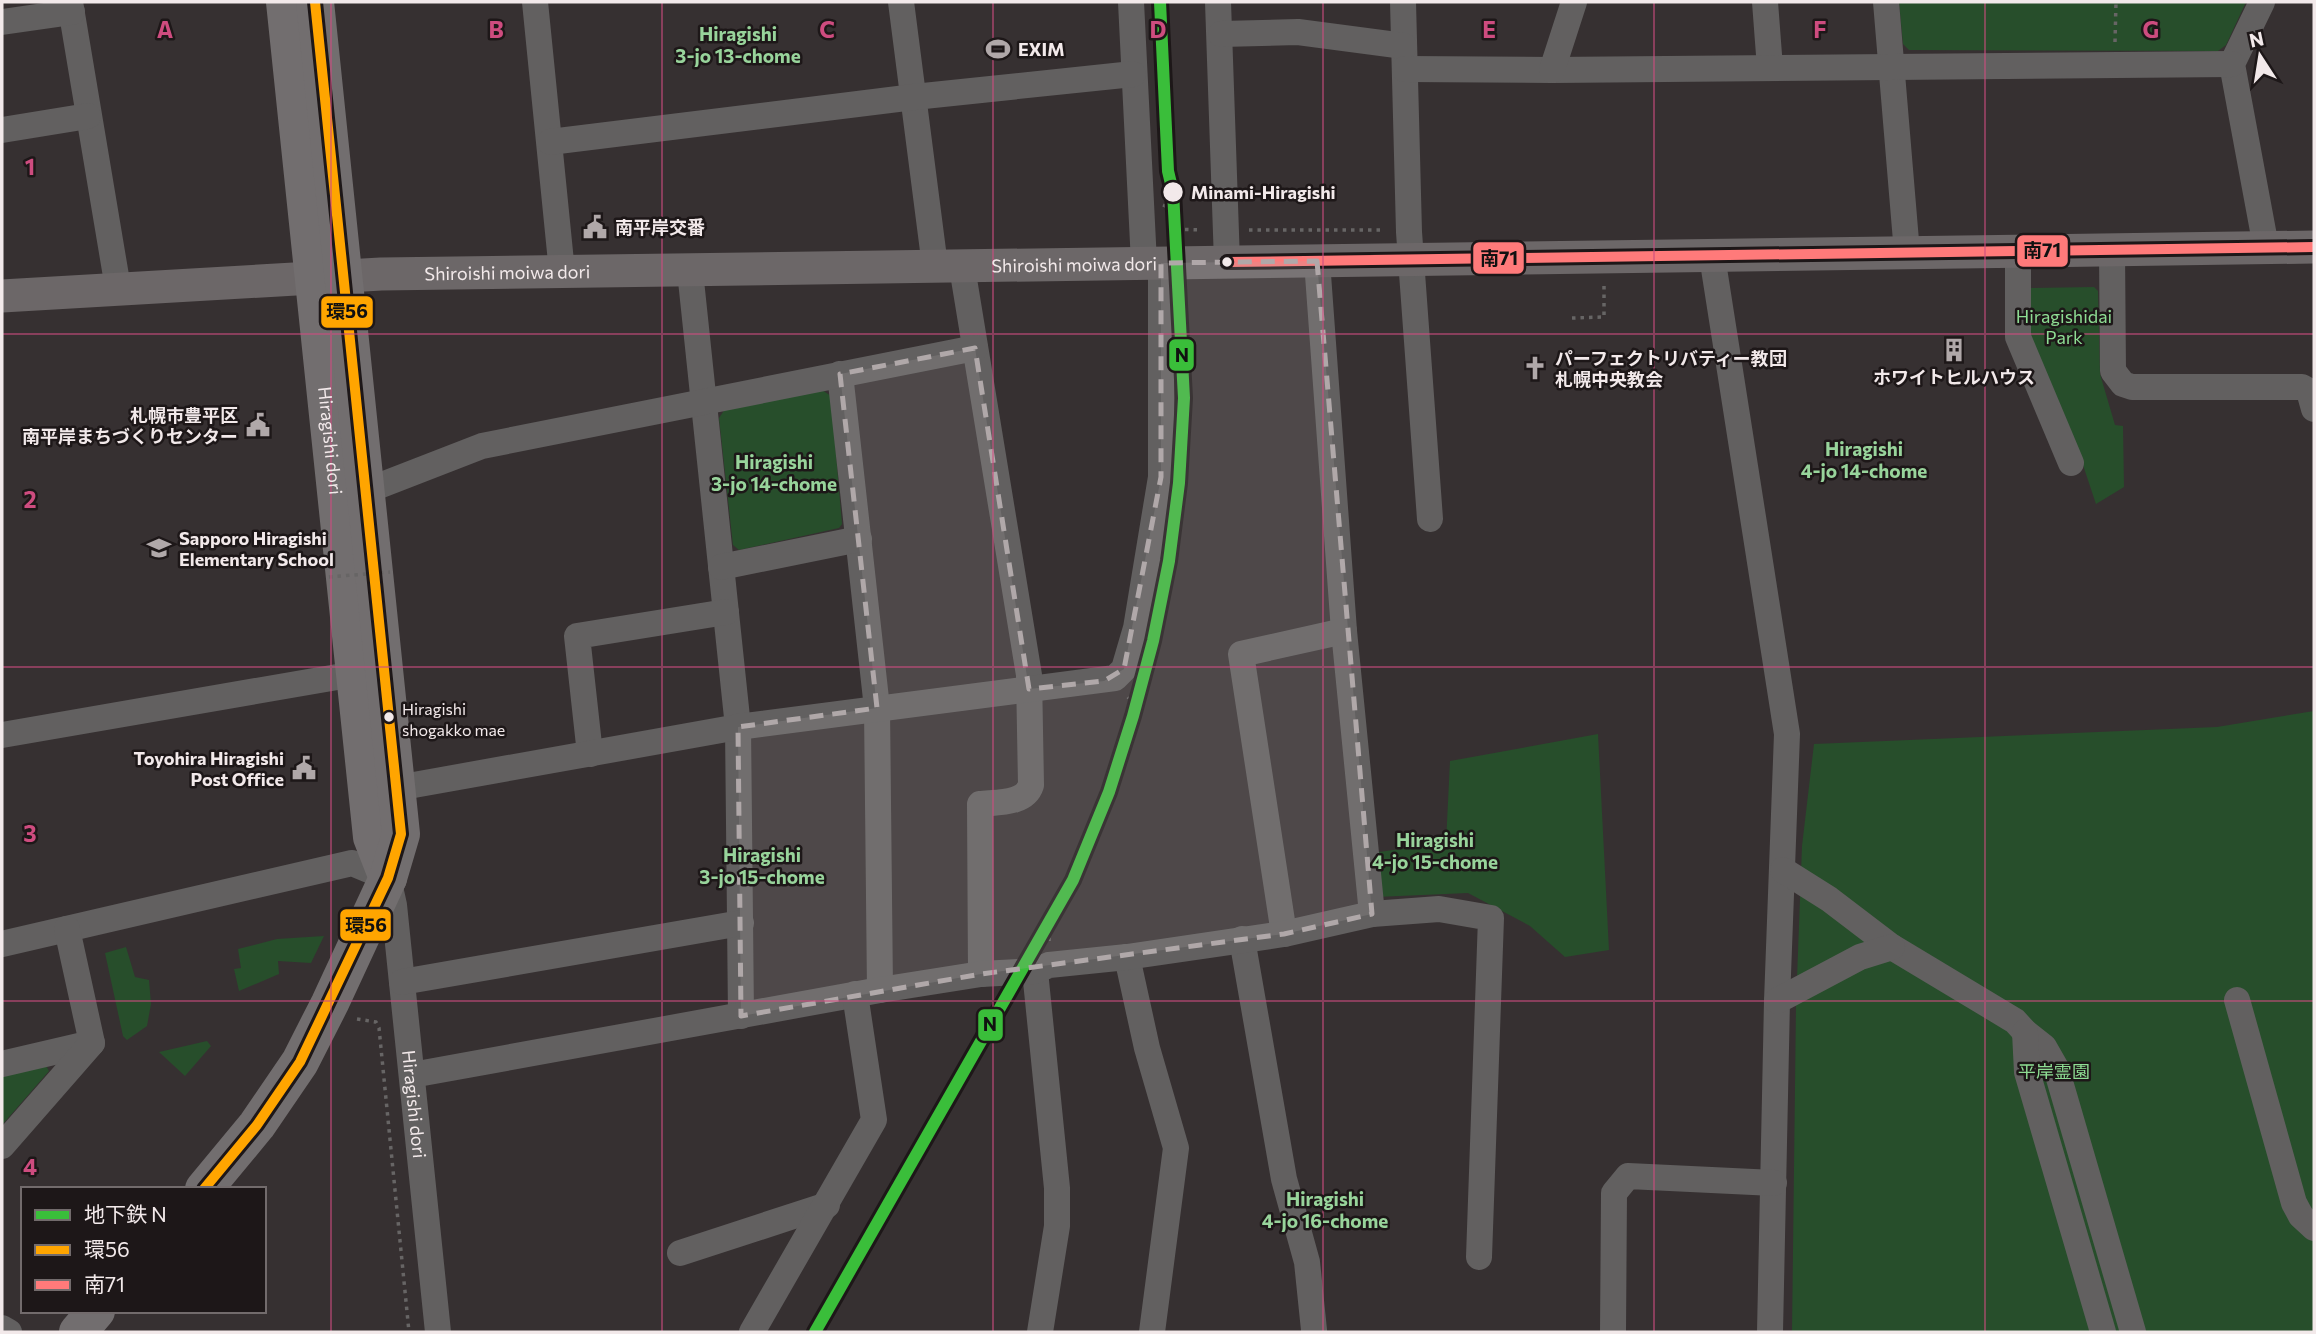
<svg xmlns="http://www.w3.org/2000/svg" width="2316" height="1334" viewBox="0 0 2316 1334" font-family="Commissioner,'Noto Sans JP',sans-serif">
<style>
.green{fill:#274e2b}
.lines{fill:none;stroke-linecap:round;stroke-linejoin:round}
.path{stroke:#676565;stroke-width:3.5;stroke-dasharray:3.5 5;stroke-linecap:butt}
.minor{stroke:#626060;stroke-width:26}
.major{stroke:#6c6768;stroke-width:33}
.highway{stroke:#726e6f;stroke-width:38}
.path-bridge{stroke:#676565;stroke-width:3.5;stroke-dasharray:3.5 5;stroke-linecap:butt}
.bus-1-casing{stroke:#1d1718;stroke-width:16}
.bus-2-casing{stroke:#1d1718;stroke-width:16}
.bus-1{stroke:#ffa500;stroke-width:10}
.bus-2{stroke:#ff7a7a;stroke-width:10}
.metro-1-casing{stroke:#1d1718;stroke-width:18}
.metro-1{stroke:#3abe3a;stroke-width:12}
.marked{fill:#b0a8a9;fill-opacity:0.2;stroke:#b0a8a9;stroke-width:5;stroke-dasharray:14 9;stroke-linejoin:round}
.grid{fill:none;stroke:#ce4c7f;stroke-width:2;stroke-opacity:0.55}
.stop-dot{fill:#f2e9ea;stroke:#1d1718;stroke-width:2.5}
.labels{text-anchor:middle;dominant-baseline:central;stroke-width:5;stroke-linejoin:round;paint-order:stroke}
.bus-label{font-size:16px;fill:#f2e9ea;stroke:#1d1718;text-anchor:start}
.poi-label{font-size:18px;font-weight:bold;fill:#f2e9ea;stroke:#1d1718;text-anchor:start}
.stop-label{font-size:18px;font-weight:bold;fill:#f2e9ea;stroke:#1d1718;text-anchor:start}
.street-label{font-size:18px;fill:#f2e9ea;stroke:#1d1718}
.park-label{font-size:18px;fill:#8edd93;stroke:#1d1718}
.neighbourhood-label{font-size:19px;font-weight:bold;fill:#98d49b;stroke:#1d1718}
.grid-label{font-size:23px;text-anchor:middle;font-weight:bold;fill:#ce4c7f;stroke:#1d1718;stroke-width:5;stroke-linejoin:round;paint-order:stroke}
.line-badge{stroke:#1d1718;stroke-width:2.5}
.pale-badge-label{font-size:19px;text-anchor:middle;font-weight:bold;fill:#111}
</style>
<rect width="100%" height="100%" fill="#363031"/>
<g class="green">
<polygon points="1899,2 2246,2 2226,45 2218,51 1909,50 1903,44"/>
<polygon points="2094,287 2098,291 2100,374 2115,425 2123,426 2124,487 2096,504 2081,459 2029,341 2028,288"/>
<polygon points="822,390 831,396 842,524 839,528 739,550 733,545 719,418 725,409"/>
<polygon points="2314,711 2314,1332 1792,1332 1796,1005 1802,846 1814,744 2217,727"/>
<polygon points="1598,734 1609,950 1565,957 1530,926 1468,893 1376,897 1371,853 1446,843 1450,761"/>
<polygon points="324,936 311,963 278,961 279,974 239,991 234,969 241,968 238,949 277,939"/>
<polygon points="126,947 135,977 149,980 151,1004 147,1026 127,1040 123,1036 105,953"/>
<polygon points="207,1041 211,1046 185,1076 159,1052"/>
<polygon points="45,1064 49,1071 2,1125 2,1074"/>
</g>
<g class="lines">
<g class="path">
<polyline points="2115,42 2116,2"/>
<polyline points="1163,205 1168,207 1170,229 1202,230"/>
<polyline points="1249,230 1385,230"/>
<polyline points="1572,318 1604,317 1604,284"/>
<polyline points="1049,941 1049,934 1139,713 1128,697"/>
<polyline points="357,1019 376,1022 379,1028 409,1332"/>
</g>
<g class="minor">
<polyline points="70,2 118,288"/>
<polyline points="535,2 562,272"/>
<polyline points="901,2 935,266"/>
<polyline points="1131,2 1144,263"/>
<polyline points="1218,2 1227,262"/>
<polyline points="1403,2 1409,232 1430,519"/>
<polyline points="1765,2 1770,68"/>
<polyline points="1886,2 1907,253"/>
<polyline points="2262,2 2232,64 2266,247"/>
<polyline points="2,22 72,12"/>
<polyline points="1221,34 1298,32 1404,46"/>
<polyline points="1405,69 1552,70 2232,64"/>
<polyline points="1552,70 1574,2"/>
<polyline points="2,130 88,116"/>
<polyline points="550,142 914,97 1133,74"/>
<polyline points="2018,251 2018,337 2071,463"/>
<polyline points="2112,251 2113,371 2123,384 2132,387 2302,387 2309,391 2314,409"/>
<polyline points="1712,256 1787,734 1777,1001 1770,1332"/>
<polyline points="1317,261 1344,631 1372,914"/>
<path d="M962 267 1029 675 1031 785C1025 804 997 802 980 804L981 974"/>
<polyline points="690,271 738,727 741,1016"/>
<polyline points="840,374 877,708 880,990"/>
<polyline points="366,491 482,446 975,348"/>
<polyline points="721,567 859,539"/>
<polyline points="2,735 372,671"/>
<polyline points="590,754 577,636 726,612"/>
<polyline points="397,788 738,727 1115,678 1124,669 1136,628 1161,477 1161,263"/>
<polyline points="1783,870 1829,899 1892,947 2015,1021 2025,1032 2044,1047 2056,1068 2133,1332"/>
<polyline points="1284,934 1241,654 1344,631"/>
<polyline points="1242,939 1284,1179 1307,1262 1314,1330"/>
<path id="s1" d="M2 944 352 863 388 878 394 905 438 1332"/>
<polyline points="1127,957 1147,1048 1176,1148 1152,1332"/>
<polyline points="1035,971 1057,1188 1057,1226 1040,1332"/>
<polyline points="402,982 741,923"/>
<polyline points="2237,1000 2294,1203 2301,1216 2314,1228"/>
<polyline points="1777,1001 1860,957 1892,947"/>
<polyline points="2025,1032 2027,1072 2103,1332"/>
<polyline points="2,1064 92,1043"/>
<polyline points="412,1075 880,990 981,974 1035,971 1049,965 1127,957 1284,934 1372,914 1439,909 1491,918 1479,1257"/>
<polyline points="2,1146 92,1043 67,929"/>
<polyline points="680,1253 827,1205"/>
<polyline points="2,1328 9,1332"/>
<polyline points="752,1332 874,1120 855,994"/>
<polyline points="1613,1332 1614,1193 1628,1176 1774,1183"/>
</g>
<path class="major" id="s2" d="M2 296 381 274 2314 247"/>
<g class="highway">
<path id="s3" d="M285 2 372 837 388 878"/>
<polyline points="204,1189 257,1125 300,1062 330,1003 388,878 401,834 315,2"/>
<polyline points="78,1332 96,1311"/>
</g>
<polyline class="path-bridge" points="329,577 390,572"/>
<g class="bus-1-casing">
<polyline id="bus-1" points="204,1189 257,1125 300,1062 388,878 401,834 315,2"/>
</g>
<g class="bus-2-casing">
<polyline id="bus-2" points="1227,262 2314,247"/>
</g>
<use href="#bus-1" class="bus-1"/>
<use href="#bus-2" class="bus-2"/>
<g class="metro-1-casing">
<polyline id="metro-1" points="815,1332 1073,880 1109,792 1133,716 1153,641 1169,561 1179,483 1184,398 1173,192 1168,171 1160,2"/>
</g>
<use href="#metro-1" class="metro-1"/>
</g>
<path class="marked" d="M1317 261 1372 914 1284 934 981 974 741 1016 738 727 877 708 840 374 975 348 1029 689 1104 681 1124 669 1161 477V263Z"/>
<path class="grid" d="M331 2V1332M662 2V1332M993 2V1332M1323 2V1332M1654 2V1332M1985 2V1332M2 334H2314M2 667H2314M2 1001H2314"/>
<defs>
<g id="stadium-bare" transform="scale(1.89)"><path d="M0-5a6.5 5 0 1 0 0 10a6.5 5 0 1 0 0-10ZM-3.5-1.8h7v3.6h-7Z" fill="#b0a8a9" stroke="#1d1718" stroke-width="2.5" paint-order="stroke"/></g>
<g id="civic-bare" transform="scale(1.89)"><path d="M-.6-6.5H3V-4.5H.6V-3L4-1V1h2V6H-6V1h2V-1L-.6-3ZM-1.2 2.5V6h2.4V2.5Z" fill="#b0a8a9" stroke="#1d1718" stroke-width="2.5" paint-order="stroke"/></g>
<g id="building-bare" transform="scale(1.89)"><path d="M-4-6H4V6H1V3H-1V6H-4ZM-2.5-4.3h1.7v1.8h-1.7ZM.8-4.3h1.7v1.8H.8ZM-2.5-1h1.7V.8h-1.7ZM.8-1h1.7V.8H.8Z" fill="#b0a8a9" stroke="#1d1718" stroke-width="2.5" paint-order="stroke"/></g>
<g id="church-bare" transform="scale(1.89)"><path d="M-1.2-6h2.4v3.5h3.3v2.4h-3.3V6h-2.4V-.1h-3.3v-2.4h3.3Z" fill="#b0a8a9" stroke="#1d1718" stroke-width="2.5" paint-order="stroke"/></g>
<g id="school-bare" transform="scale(1.89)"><path d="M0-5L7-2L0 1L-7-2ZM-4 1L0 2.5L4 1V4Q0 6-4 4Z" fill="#b0a8a9" stroke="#1d1718" stroke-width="2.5" paint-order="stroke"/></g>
</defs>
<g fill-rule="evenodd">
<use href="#stadium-bare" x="998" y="49"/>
<use href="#civic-bare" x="595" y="227"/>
<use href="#building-bare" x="1954" y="350"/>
<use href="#church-bare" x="1535" y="368"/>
<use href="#civic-bare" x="258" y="425"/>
<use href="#school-bare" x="159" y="548"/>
<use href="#civic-bare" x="304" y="768"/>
</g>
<g class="stop-dot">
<circle cx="1173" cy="192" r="11"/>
<circle cx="1227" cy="262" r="6"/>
<circle cx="389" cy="717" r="6"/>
</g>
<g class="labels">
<g class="bus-label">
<text x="402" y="708">Hiragishi<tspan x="402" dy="21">shogakko mae</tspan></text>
</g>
<g class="poi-label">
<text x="1018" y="49">EXIM</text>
<text x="615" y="227">南平岸交番</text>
<text x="1555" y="358">パーフェクトリバティー教団<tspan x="1555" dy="21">札幌中央教会</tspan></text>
<text x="1954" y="377" text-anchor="middle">ホワイトヒルハウス</text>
<text x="238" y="415" text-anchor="end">札幌市豊平区<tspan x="238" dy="21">南平岸まちづくりセンター</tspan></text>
<text x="179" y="538">Sapporo Hiragishi<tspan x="179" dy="21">Elementary School</tspan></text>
<text x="284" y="758" text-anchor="end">Toyohira Hiragishi<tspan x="284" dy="21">Post Office</tspan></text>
</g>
<g class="stop-label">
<text x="1191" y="192">Minami-Hiragishi</text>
</g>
<g class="street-label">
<text stroke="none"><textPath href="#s2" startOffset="1073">Shiroishi moiwa dori</textPath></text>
<text stroke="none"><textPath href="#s2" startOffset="506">Shiroishi moiwa dori</textPath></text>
<text stroke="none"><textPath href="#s3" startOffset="441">Hiragishi dori</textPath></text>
<text stroke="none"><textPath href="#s1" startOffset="626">Hiragishi dori</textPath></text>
</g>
<g class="park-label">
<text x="2064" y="316">Hiragishidai<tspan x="2064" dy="21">Park</tspan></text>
<text x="2054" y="1071">平岸霊園</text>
</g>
<g class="neighbourhood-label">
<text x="738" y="33">Hiragishi<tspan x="738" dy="22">3-jo 13-chome</tspan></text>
<text x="1864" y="448">Hiragishi<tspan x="1864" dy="22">4-jo 14-chome</tspan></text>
<text x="774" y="461">Hiragishi<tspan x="774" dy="22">3-jo 14-chome</tspan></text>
<text x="1435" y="839">Hiragishi<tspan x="1435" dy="22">4-jo 15-chome</tspan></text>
<text x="762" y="854">Hiragishi<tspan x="762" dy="22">3-jo 15-chome</tspan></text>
<text x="1325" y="1198">Hiragishi<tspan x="1325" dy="22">4-jo 16-chome</tspan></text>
</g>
</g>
<g class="grid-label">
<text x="165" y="38">A</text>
<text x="496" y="38">B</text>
<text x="827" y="38">C</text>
<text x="1158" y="38">D</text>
<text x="1489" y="38">E</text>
<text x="1820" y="38">F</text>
<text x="2151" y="38">G</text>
<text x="30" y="175">1</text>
<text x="30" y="508">2</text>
<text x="30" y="842">3</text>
<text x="30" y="1175">4</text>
</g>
<g class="line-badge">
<rect x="2016" y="234" width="53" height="34" rx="7" fill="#ff7a7a"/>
<rect x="1472" y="241" width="53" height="34" rx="7" fill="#ff7a7a"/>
<rect x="320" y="295" width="54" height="34" rx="7" fill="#ffa500"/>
<rect x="1168" y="338" width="27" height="34" rx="7" fill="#3abe3a"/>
<rect x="339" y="908" width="53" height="34" rx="7" fill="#ffa500"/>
<rect x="977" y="1008" width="27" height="34" rx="7" fill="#3abe3a"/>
</g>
<g class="pale-badge-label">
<text x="2042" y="257">南71</text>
<text x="1499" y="265">南71</text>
<text x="347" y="318">環56</text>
<text x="1182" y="362">N</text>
<text x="366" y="932">環56</text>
<text x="990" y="1031">N</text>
</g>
<rect width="2316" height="1334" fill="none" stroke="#f2e9ea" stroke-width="7"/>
<rect x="21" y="1187" width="245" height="126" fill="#1d1718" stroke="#726b6c" stroke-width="2"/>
<rect x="35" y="1210" width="35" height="10" fill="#3abe3a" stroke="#726b6c" stroke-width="2"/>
<text x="84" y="1222" font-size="21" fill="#f2e9ea">地下鉄 N</text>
<rect x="35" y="1245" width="35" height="10" fill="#ffa500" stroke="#726b6c" stroke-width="2"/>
<text x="84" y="1257" font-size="21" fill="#f2e9ea">環56</text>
<rect x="35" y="1280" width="35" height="10" fill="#ff7a7a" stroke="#726b6c" stroke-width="2"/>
<text x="84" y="1292" font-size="21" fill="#f2e9ea">南71</text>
<g transform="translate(2260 56) rotate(348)" stroke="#1d1718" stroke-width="5" paint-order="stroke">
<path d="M0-5L12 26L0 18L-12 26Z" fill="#f2e9ea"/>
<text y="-10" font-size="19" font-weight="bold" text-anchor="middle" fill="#f2e9ea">N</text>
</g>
</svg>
